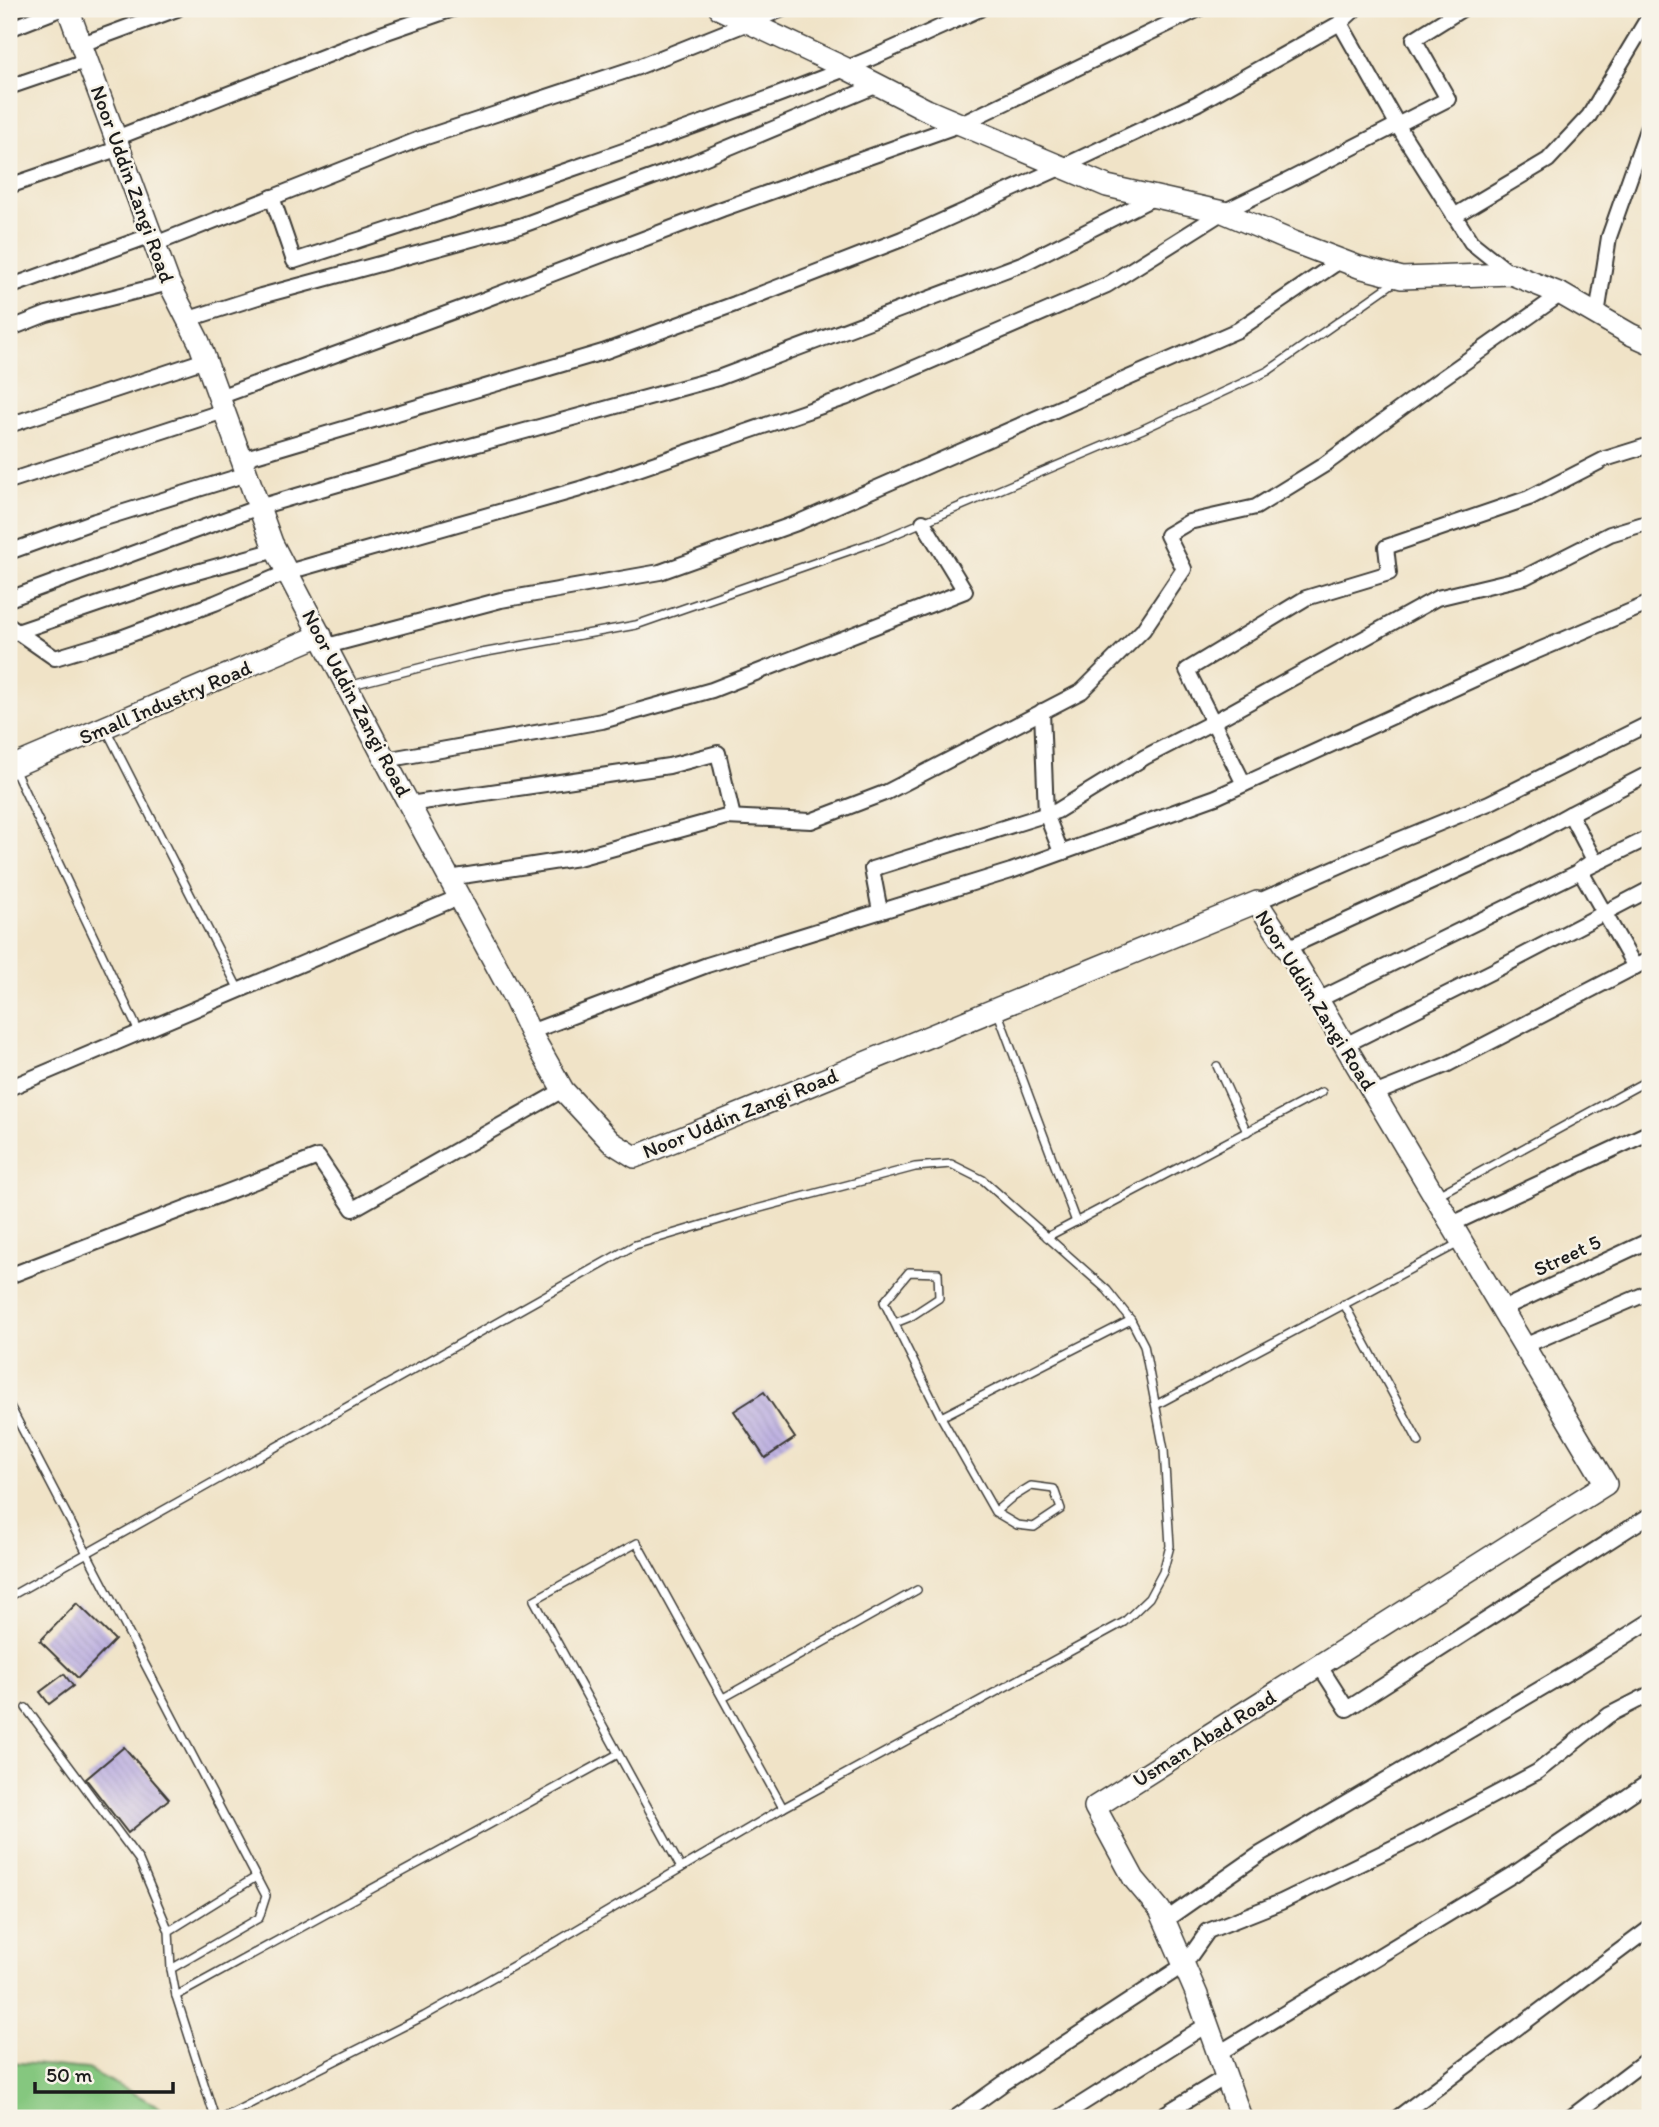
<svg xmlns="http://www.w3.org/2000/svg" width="1659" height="2127" viewBox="0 0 1659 2127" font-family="Itim,sans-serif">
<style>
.green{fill:#85c77f;stroke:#50724e;stroke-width:2}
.building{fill:url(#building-back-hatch)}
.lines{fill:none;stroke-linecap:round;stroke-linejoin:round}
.lane-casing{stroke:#3c3a36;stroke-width:10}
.street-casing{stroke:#3c3a36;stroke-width:18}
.secondary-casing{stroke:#3c3a36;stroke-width:24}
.lane{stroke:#fff;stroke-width:7}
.street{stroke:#fff;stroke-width:14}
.secondary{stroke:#fff;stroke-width:21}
.labels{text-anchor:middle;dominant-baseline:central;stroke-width:5;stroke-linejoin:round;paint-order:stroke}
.street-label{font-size:21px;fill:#1c1c1c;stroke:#f7f3e8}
</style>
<defs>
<pattern id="building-back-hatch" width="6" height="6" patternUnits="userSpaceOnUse" patternTransform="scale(1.75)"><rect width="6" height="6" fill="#b9ace0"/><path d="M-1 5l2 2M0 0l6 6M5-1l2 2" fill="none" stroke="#9e93c0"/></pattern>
</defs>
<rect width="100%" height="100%" fill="#f7f3e8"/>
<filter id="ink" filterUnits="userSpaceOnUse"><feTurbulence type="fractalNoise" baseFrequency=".0143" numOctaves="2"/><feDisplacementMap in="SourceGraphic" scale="14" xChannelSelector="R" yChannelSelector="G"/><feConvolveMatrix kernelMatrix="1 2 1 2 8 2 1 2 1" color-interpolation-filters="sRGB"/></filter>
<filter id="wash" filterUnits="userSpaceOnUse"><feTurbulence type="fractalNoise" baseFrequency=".00686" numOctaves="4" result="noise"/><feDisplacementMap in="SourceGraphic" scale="28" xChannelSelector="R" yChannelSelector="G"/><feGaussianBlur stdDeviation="1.57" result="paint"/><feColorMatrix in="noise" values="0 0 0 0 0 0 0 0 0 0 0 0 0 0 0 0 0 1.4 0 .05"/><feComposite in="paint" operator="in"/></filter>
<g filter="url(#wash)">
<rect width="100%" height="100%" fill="#f0e3c7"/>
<polygon class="green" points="9,2062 87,2069 160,2107 169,2118 9,2118"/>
<g id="blocks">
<g class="building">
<polygon points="764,1392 795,1438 765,1458 734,1411"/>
<polygon points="77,1603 115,1640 78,1678 40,1641"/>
<polygon points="64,1674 73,1686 49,1704 40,1692"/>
<polygon points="124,1747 169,1799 128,1833 86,1779"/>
</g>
</g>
</g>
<g filter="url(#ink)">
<use href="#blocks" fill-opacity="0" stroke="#3c3a36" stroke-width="2"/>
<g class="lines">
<g class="lane-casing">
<g id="lane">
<polyline points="348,686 470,655 636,625 883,539 1141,430 1268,371 1396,281"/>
<polyline points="106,729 239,990"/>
<polyline points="13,767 139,1032"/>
<polyline points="998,1013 1076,1222"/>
<polyline points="1217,1066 1247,1132"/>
<polyline points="1436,1196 1650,1079"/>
<polyline points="1047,1237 1322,1092"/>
<polyline points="1344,1304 1419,1442"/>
<polyline points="895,1323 910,1317 939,1298 938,1273 909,1272 884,1302 941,1417"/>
<polyline points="9,1404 266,1896 259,1918 171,1969 176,1996 215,2118"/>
<polyline points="1156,1405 1461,1242"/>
<polyline points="995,1512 1010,1499 1031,1486 1054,1489 1061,1509 1034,1527 1017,1525 995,1512 941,1417 1131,1320"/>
<polyline points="9,1597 635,1245 749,1211 915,1167 951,1164 983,1180 1107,1290 1131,1320 1144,1345 1164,1450 1170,1546 1163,1572 1149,1598 1124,1622 783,1808 554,1943 424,2016 222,2118"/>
<polyline points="723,1698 917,1590"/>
<polyline points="26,1708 139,1860 169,1931"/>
<polyline points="681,1868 534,1600 637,1543 783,1808"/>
<polyline points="171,1969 169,1931 256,1877"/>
<polyline points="176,1996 618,1754"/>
</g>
</g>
<g class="street-casing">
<g id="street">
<polyline points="1352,9 1353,11 1340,23 1404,136 1471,242 1511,274"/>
<polyline points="9,29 60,9"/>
<polyline points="82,44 177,9"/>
<polyline points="9,87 88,60"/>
<polyline points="116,138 381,34 453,9"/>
<polyline points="9,186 120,148"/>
<path d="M272 197 294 261C479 201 664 140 845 69 891 51 935 29 980 9"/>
<polyline points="1454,216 1548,160 1589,116 1645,23 1650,26"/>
<polyline points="155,244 417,140 638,67 783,9"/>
<polyline points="9,287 152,235"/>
<polyline points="1597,315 1609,237 1650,121"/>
<polyline points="189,319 261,296 520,226 694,162 878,85"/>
<polyline points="9,329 47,314 169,283"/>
<polyline points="219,397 465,307 722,209 959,125 1199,9"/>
<polyline points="9,425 205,360"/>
<polyline points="242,459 603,352 735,304 902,239 1062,167 1198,103 1340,23"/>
<polyline points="9,481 224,411"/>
<polyline points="9,552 95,521 247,474"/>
<polyline points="9,599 259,507 434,456 718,378 1024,263 1155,197"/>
<polyline points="9,626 55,658 118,639 215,603 288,572 580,489 845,398 1107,285 1223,212 1289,180 1448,99 1414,39 1462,9"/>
<polyline points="11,634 175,578 276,550"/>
<polyline points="327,646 501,600 660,572 797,523 1238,330 1341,260"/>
<polyline points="1042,711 1046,814 1061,852"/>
<polyline points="385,760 602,721 712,690 965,591 923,522"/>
<polyline points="1244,784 1187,670 1306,598 1389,573 1386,547 1529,498 1605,459 1650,445"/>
<polyline points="409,804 669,766 718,753 733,817"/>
<polyline points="1570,814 1650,773"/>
<polyline points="449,878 578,858 726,817 811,821 887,792 1082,691 1143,630 1184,569 1167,535 1189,522 1256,507 1324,465 1438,381 1561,294"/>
<polyline points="1257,902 1396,841 1489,803 1650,723"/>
<polyline points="880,911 872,869 1057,811 1145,757 1213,722 1437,598 1525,577 1610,534 1650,522"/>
<polyline points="1287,948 1517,843 1570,814 1594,860 1580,870 1635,967"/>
<polyline points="1318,1000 1650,837"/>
<polyline points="530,1032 707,965 1011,871 1216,797 1525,656 1650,603"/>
<polyline points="1345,1045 1501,967 1650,889"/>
<polyline points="9,1088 459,897"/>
<polyline points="1374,1094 1446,1065 1650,959"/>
<polyline points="1452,1224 1650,1132"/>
<polyline points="9,1276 318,1157 353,1209 563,1090"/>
<polyline points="1502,1309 1650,1240"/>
<polyline points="1524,1346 1650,1292"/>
<polyline points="1319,1665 1347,1709 1650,1515"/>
<polyline points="1164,1921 1260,1854 1579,1666 1650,1621"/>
<polyline points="1219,2053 1514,1874 1650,1781"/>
<polyline points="955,2118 1004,2083 1184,1965 1208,1931 1281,1902 1415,1837 1537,1772 1609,1715 1650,1694"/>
<polyline points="1059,2118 1208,2024"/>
<polyline points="1158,2118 1227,2076"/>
<polyline points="1397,2118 1650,1928"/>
<polyline points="1570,2118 1650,2057"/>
</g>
</g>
<g class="secondary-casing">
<g id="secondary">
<polyline points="68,9 169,283 199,342 272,543 391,771 514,998 530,1032 563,1090 611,1142 635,1157 1257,902 1287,948 1606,1484 1095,1807 1134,1879 1160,1910 1197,1995 1241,2118"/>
<polyline points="720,9 847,69 927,110 1107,186 1223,212 1291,241 1359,267 1402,278 1511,274 1561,294 1630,334 1650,343"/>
<polyline points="9,768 321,635"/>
</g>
</g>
<use href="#lane" class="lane"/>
<use href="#street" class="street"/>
<use href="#secondary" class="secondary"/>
</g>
</g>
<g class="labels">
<g class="street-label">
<text transform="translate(133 184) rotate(70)">Noor Uddin Zangi Road</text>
<text transform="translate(165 702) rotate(-23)">Small Industry Road</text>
<text transform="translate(357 703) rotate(62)">Noor Uddin Zangi Road</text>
<text transform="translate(1316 1000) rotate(58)">Noor Uddin Zangi Road</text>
<text transform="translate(740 1113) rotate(-22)">Noor Uddin Zangi Road</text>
<text transform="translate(1567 1255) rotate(-25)">Street 5</text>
<text transform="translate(1204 1738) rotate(-32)">Usman Abad Road</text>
</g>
</g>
<rect width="1659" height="2127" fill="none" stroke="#f7f3e8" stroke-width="35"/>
<path d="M35 2082v10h138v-10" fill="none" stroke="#1c1c1c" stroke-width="3.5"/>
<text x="46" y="2082" font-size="21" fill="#1c1c1c" stroke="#f7f3e8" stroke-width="5" paint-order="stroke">50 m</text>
</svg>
